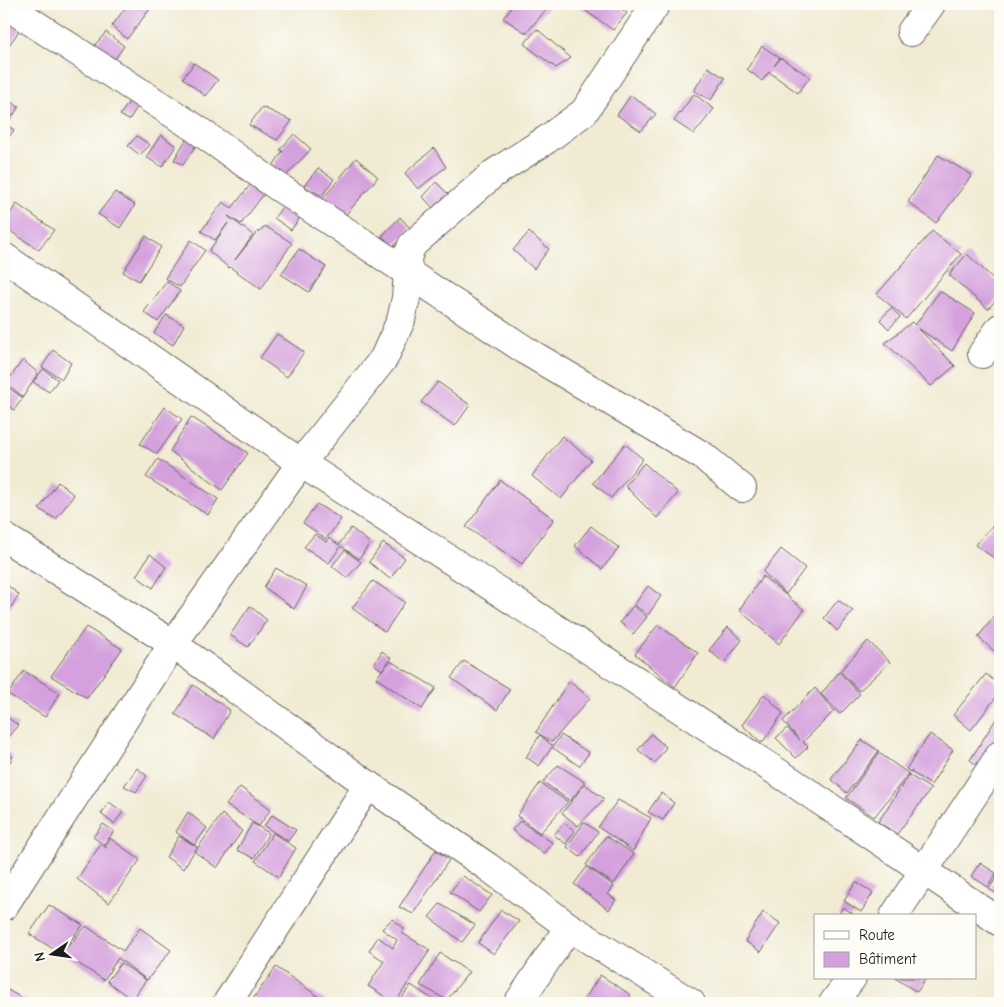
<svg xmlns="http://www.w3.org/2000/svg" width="1004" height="1007" viewBox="0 0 1004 1007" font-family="'Comic Neue',sans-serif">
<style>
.building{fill:#d4a0dd}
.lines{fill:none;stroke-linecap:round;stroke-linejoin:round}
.street-casing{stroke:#67645c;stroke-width:30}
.street{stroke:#fff;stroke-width:28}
</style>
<rect width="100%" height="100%" fill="#fdfcf7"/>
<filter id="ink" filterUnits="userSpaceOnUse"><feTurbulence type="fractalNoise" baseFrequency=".02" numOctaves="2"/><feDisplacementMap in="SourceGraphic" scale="10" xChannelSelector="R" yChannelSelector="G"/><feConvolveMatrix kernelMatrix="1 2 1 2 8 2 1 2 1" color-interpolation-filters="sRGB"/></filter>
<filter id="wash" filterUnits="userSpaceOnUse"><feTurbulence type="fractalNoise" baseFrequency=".0096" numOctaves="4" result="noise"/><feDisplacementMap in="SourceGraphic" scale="20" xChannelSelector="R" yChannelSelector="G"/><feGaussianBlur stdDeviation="1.12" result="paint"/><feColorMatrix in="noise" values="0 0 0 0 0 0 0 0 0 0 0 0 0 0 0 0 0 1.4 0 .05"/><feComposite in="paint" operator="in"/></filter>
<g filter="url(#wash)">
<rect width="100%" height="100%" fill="#f1ebd3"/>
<g id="blocks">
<g class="building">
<polygon points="128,4 153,5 127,39 112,26"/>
<polygon points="514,4 551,4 526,33 503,18"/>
<polygon points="576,4 614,4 627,13 613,30"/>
<polygon points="4,16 23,25 5,51 4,50"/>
<polygon points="537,29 571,58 556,68 524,44"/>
<polygon points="106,32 124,46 113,62 94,46"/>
<polygon points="762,46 780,58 774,66 781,58 810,77 798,93 769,72 762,81 747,69"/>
<polygon points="194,63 218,80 205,96 183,78"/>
<polygon points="708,67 725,78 711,100 694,91"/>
<polygon points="694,94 714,109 694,134 674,121"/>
<polygon points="134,95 141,101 129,120 120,115"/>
<polygon points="631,95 656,114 641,131 617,115"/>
<polygon points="4,98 19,107 7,124 4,121"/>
<polygon points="262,107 292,121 277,140 249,125"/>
<polygon points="4,123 14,130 4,144"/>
<polygon points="294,134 311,149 285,177 272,167 283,151 280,150"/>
<polygon points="161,135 176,146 162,167 146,157"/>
<polygon points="137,136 150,145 140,155 128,146"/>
<polygon points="188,136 199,141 183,165 174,160"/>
<polygon points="434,148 446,167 418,189 405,173"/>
<polygon points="938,155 972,175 936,223 908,202"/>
<polygon points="356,158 378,177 343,218 322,200"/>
<polygon points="318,168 334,179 322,196 304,186"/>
<polygon points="436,182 450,196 435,210 423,197"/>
<polygon points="251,184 264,194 241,224 228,216 253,235 235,260 258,231 259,233 265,226 292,243 261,289 230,267 229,268 209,251 228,223 215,240 201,231 223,202 232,208"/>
<polygon points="115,192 135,205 120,228 98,214"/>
<polygon points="17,204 54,230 39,250 4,227 4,221"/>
<polygon points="283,206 301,216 291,230 274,218"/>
<polygon points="400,217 410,228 393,247 382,236"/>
<polygon points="932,231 961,254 906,319 877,294"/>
<polygon points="529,232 549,249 534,269 513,250"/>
<polygon points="146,236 161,247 139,281 123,272"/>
<polygon points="191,240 205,250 180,287 165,278"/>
<polygon points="299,249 326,267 309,292 281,274"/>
<polygon points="967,254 1000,285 1000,295 988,309 949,275"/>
<polygon points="167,281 180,291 158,322 144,312"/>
<polygon points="940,291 975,313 952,351 918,328 955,366 931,386 885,343 912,322 915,325"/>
<polygon points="891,308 900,317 889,329 880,320"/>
<polygon points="166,315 184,325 173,345 154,333"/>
<polygon points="277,334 304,352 287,377 260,358"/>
<polygon points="53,350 71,363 62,379 42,367"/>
<polygon points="23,360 38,373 23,397 6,383"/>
<polygon points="43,369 58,380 49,392 33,382"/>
<polygon points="438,382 470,405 455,426 421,402"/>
<polygon points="4,384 23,398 14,410 4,403"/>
<polygon points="165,407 182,419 157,454 140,444"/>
<polygon points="191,417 248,453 222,490 170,451"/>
<polygon points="562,436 591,460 561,499 532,476"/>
<polygon points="625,444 643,459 611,498 593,483"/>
<polygon points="158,459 218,499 208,515 146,477"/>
<polygon points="644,463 678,493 657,518 625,486"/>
<polygon points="500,480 554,519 522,564 466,527"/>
<polygon points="58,482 74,495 56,519 39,509"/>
<polygon points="317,504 341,519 326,539 303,523"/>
<polygon points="1000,517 1000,551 994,558 975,545"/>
<polygon points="591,526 619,548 602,569 575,546"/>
<polygon points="351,528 370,543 359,559 341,546 329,563 304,547 315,534 326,542 329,538 339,545"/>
<polygon points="383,543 405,558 390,579 369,562"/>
<polygon points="781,549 805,568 786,594 763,572"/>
<polygon points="345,550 361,562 347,578 332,566"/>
<polygon points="150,554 166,567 153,588 136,576"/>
<polygon points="276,568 307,586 294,609 264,587"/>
<polygon points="763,576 804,610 779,644 739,610"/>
<polygon points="373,581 405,602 385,632 352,608"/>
<polygon points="4,582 19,595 4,618"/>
<polygon points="648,586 661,596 648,615 634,605"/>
<polygon points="838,600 853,611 837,631 824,618"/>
<polygon points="250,606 267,620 248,647 230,635"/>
<polygon points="633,606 647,617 633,634 620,622"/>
<polygon points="997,613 1000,616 1000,656 978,637"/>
<polygon points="658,625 698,653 675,687 635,654"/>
<polygon points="86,627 122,649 87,698 51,676"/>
<polygon points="728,627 742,640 724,663 709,650"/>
<polygon points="868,641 890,662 859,691 840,671"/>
<polygon points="382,651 391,658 382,670 374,664"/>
<polygon points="390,661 436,688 422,709 376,678"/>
<polygon points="464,661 510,689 497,710 451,678"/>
<polygon points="24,671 60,693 45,717 8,694"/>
<polygon points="839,672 860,694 840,714 821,694"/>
<polygon points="986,674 1000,686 1000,692 971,730 953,715"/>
<polygon points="569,681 590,698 552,742 536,732"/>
<polygon points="193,685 230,710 214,739 175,714"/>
<polygon points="815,688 834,711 803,742 808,747 796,758 776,738 787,728 800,740 783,721"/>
<polygon points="764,694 783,713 762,743 742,725"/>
<polygon points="4,715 18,725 4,742"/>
<polygon points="998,716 1000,717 1000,756 987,774 970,760"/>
<polygon points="651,734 666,747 655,763 638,750"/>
<polygon points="930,734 953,750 931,785 911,772 912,770 910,772 906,769"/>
<polygon points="540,735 553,746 561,735 589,753 579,766 552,747 539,766 526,757"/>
<polygon points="862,740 879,751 847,793 831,779"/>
<polygon points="4,750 13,757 4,771"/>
<polygon points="879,753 909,774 874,817 846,798"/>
<polygon points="558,765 585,782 570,801 543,782"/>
<polygon points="137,768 147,776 136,792 124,786"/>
<polygon points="909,775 931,789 897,834 878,822"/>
<polygon points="540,783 568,802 540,833 517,816"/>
<polygon points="585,784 604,799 578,826 562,813"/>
<polygon points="240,787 271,809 259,826 226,805"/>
<polygon points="661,793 674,803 663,820 648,812"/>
<polygon points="618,800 651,818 633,851 598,827"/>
<polygon points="109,802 123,812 114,824 101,814"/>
<polygon points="188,812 207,828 194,845 176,832"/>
<polygon points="222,814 242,831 217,868 195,852"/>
<polygon points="272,815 296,830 288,841 264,826"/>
<polygon points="520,821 553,843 544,854 512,830"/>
<polygon points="584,822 598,832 580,857 567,847"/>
<polygon points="252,823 269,833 254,858 237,850"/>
<polygon points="564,823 575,831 566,844 554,835"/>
<polygon points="103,824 114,831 104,845 93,837"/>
<polygon points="273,833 296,848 279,877 255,861"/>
<polygon points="179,836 197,847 183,869 166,857"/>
<polygon points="606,836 634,854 614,884 586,865"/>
<polygon points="110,838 140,860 109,903 77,879 101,844 107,848 105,846"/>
<polygon points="436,850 449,860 413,914 399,907"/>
<polygon points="980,863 996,873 988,887 971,876"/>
<polygon points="587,867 614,886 608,894 616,900 609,910 574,884"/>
<polygon points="1000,871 1000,896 989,889"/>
<polygon points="463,876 492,895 479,912 450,892"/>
<polygon points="856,882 873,893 861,912 844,901"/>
<polygon points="440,904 475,925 462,942 429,917"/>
<polygon points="49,905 83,925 60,953 29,934"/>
<polygon points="843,907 856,916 838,916"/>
<polygon points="501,910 519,921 494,954 478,943"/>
<polygon points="763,912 780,923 761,952 745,941"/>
<polygon points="392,919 404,928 402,933 430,950 395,1003 368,986 384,961 369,951 378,937 393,948 397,940 382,929"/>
<polygon points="86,926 123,951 140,928 171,950 147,980 118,958 104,980 62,953"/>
<polygon points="440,953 469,972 447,1000 420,985"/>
<polygon points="121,963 146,980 132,1000 107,981"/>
<polygon points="276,967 325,1001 324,1003 259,1003 253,999"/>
<polygon points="600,975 631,995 624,1003 590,1003 584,1000"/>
<polygon points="895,978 926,978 917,992"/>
<polygon points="411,985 438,1003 398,1003"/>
<polygon points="4,988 31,1003 4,1003"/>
</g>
</g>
</g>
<g filter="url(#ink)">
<use href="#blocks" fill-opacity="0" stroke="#67645c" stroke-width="1"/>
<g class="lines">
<g class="street-casing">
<g id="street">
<polyline points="4,4 192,126 274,184 528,352 703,456 742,488"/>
<polyline points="911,32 931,4"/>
<polyline points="4,257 301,463 791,781 1000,922"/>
<polyline points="982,354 1000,328"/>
<polyline points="4,537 173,644 368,785 488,867 569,927 691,1003"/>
<polyline points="4,906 173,644 301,463 384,358 401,320 406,298 408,273 407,258 412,245 493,174 546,140 584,112 656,4"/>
<polyline points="894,916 1000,755"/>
<polyline points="227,1003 368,785"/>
<polyline points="518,1003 569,927"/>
<polyline points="833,1003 852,978"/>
</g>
</g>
<use href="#street" class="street"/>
</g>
</g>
<rect width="1004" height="1007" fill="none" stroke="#fdfcf7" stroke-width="20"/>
<rect x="814" y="914" width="162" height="65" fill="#fdfcf7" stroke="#a3a29f"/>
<rect x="824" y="931" width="25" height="8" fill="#ffffff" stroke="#a3a29f"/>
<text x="859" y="940" font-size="15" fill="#1c1c1c">Route</text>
<rect x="824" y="952" width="25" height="15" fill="#d4a0dd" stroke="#a3a29f"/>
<text x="859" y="964" font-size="15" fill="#1c1c1c">Bâtiment</text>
<g transform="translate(52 954) rotate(257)" stroke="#fdfcf7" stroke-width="4" paint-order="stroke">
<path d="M0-4L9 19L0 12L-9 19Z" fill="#1c1c1c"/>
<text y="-8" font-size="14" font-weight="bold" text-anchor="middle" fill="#1c1c1c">N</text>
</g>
</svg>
